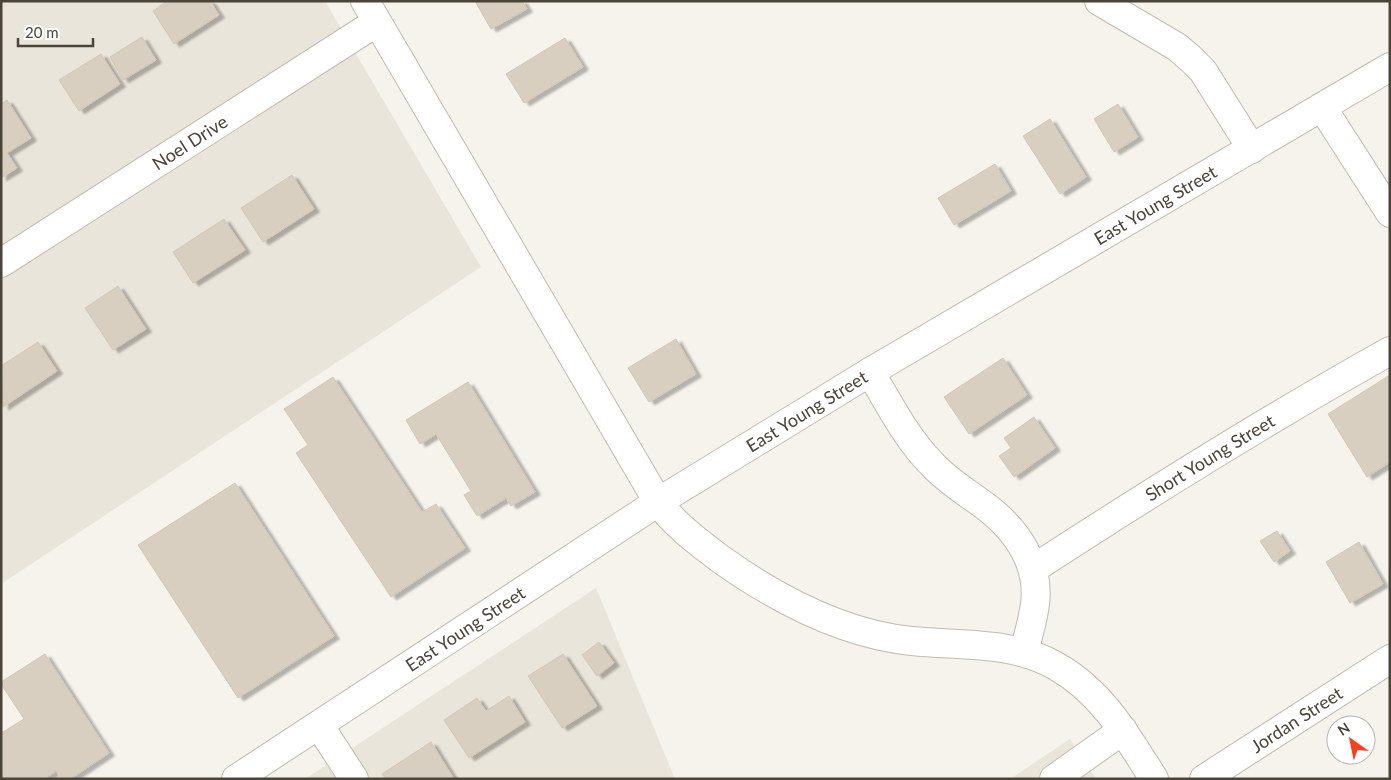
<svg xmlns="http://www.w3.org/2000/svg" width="1391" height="780" viewBox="0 0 1391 780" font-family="Lato,sans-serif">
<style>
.residential{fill:#eae5da}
.building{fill:#d8cfc1;stroke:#d3c7b4;filter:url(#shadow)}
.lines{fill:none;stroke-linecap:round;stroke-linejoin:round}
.minor-casing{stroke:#c2bbae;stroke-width:30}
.minor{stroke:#fff;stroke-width:28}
.labels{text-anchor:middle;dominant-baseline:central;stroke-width:4;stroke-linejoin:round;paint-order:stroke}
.street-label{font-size:18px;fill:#4b4439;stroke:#fff}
</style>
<defs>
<filter id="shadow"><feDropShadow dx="5.5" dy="3" stdDeviation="1" flood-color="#0004"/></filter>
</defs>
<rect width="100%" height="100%" fill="#f6f3ec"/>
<g class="residential">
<polygon points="1,1 325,1 481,267 1,584"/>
<polygon points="596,588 675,779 305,779"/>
<polygon points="1070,739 1096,779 1010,779"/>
</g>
<g class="building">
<polygon points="167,1 210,1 219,15 174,44 153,11"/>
<polygon points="475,1 522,1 527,9 491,29"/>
<polygon points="142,37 156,60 123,80 110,57"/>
<polygon points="565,38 583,67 524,103 506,74"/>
<polygon points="101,54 120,84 79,111 59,80"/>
<polygon points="7,100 31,138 7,153 17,168 1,178 1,104"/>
<polygon points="1118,104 1138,137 1114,152 1094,119"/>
<polygon points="1050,119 1086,177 1060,194 1023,136"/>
<polygon points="995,164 1011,191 954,225 938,198"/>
<polygon points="292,175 314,209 263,242 241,208"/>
<polygon points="224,219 245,250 193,283 173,252"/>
<polygon points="118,286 146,329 113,350 85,308"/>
<polygon points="676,339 696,374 649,402 628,368"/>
<polygon points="38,342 57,371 3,407 1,366"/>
<polygon points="1003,358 1027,395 969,434 944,397"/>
<polygon points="1390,375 1390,462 1367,477 1328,414"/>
<polygon points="333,377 422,512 436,504 465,548 391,597 296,453 308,445 284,409"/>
<polygon points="468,382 535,492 511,506 506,498 477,516 464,495 471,491 436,434 420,444 406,420"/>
<polygon points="1034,417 1055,448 1014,477 999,456 1011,448 1004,438"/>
<polygon points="235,483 334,636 238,698 138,545"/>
<polygon points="1277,531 1290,551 1274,562 1260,541"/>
<polygon points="1359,542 1383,584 1350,603 1326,562"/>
<polygon points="599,642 614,663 597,676 582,655"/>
<polygon points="45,654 109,753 70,779 61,779 56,771 44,779 1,779 1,730 3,732 24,719 1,684 1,682"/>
<polygon points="563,654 597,706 562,728 528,676"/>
<polygon points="509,696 525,722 469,758 444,720 477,698 486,711"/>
<polygon points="431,742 454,779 386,779 382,774"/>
</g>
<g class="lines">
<g class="minor-casing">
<g id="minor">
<path d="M365 1 658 502C675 525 697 541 719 558 775 598 842 634 912 641 960 646 1013 641 1056 666 1102 692 1127 736 1154 779"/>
<polyline points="1099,1 1177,47 1191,59 1203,71 1252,149"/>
<polyline points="1322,107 1390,213"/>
<path id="s1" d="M1 263 377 22"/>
<path d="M870 372C889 403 906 438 932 464 948 482 970 494 989 509 1018 532 1040 565 1035 604 1033 620 1028 636 1024 652"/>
<path id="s2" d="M1033 569C1150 493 1268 419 1390 351"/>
<polyline points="319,725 354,779"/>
<path id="s3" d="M236 779 658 502 870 372 1390 67"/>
<polyline points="1054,779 1123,730"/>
<path id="s4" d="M1204 779 1390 659"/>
</g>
</g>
<use href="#minor" class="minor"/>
</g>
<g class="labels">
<g class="street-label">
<text stroke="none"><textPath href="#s1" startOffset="224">Noel Drive</textPath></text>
<text stroke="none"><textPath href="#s3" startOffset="1084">East Young Street</textPath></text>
<text stroke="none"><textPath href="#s3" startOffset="679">East Young Street</textPath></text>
<text stroke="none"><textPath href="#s2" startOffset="209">Short Young Street</textPath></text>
<text stroke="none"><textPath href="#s3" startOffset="274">East Young Street</textPath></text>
<text stroke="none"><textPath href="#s4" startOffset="110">Jordan Street</textPath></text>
</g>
</g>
<rect width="1391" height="780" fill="none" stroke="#4b4439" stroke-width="5"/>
<g transform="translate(1351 740) rotate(327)"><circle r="24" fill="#ffffff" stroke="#b7b4b0"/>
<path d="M0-4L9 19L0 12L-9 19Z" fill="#fc3f1d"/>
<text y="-8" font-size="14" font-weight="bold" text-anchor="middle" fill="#4b4439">N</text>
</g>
<path d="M18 38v8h75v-8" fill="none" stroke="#4b4439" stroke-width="2.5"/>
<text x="25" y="38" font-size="15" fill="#4b4439" stroke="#ffffff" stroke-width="4" paint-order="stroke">20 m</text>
</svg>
